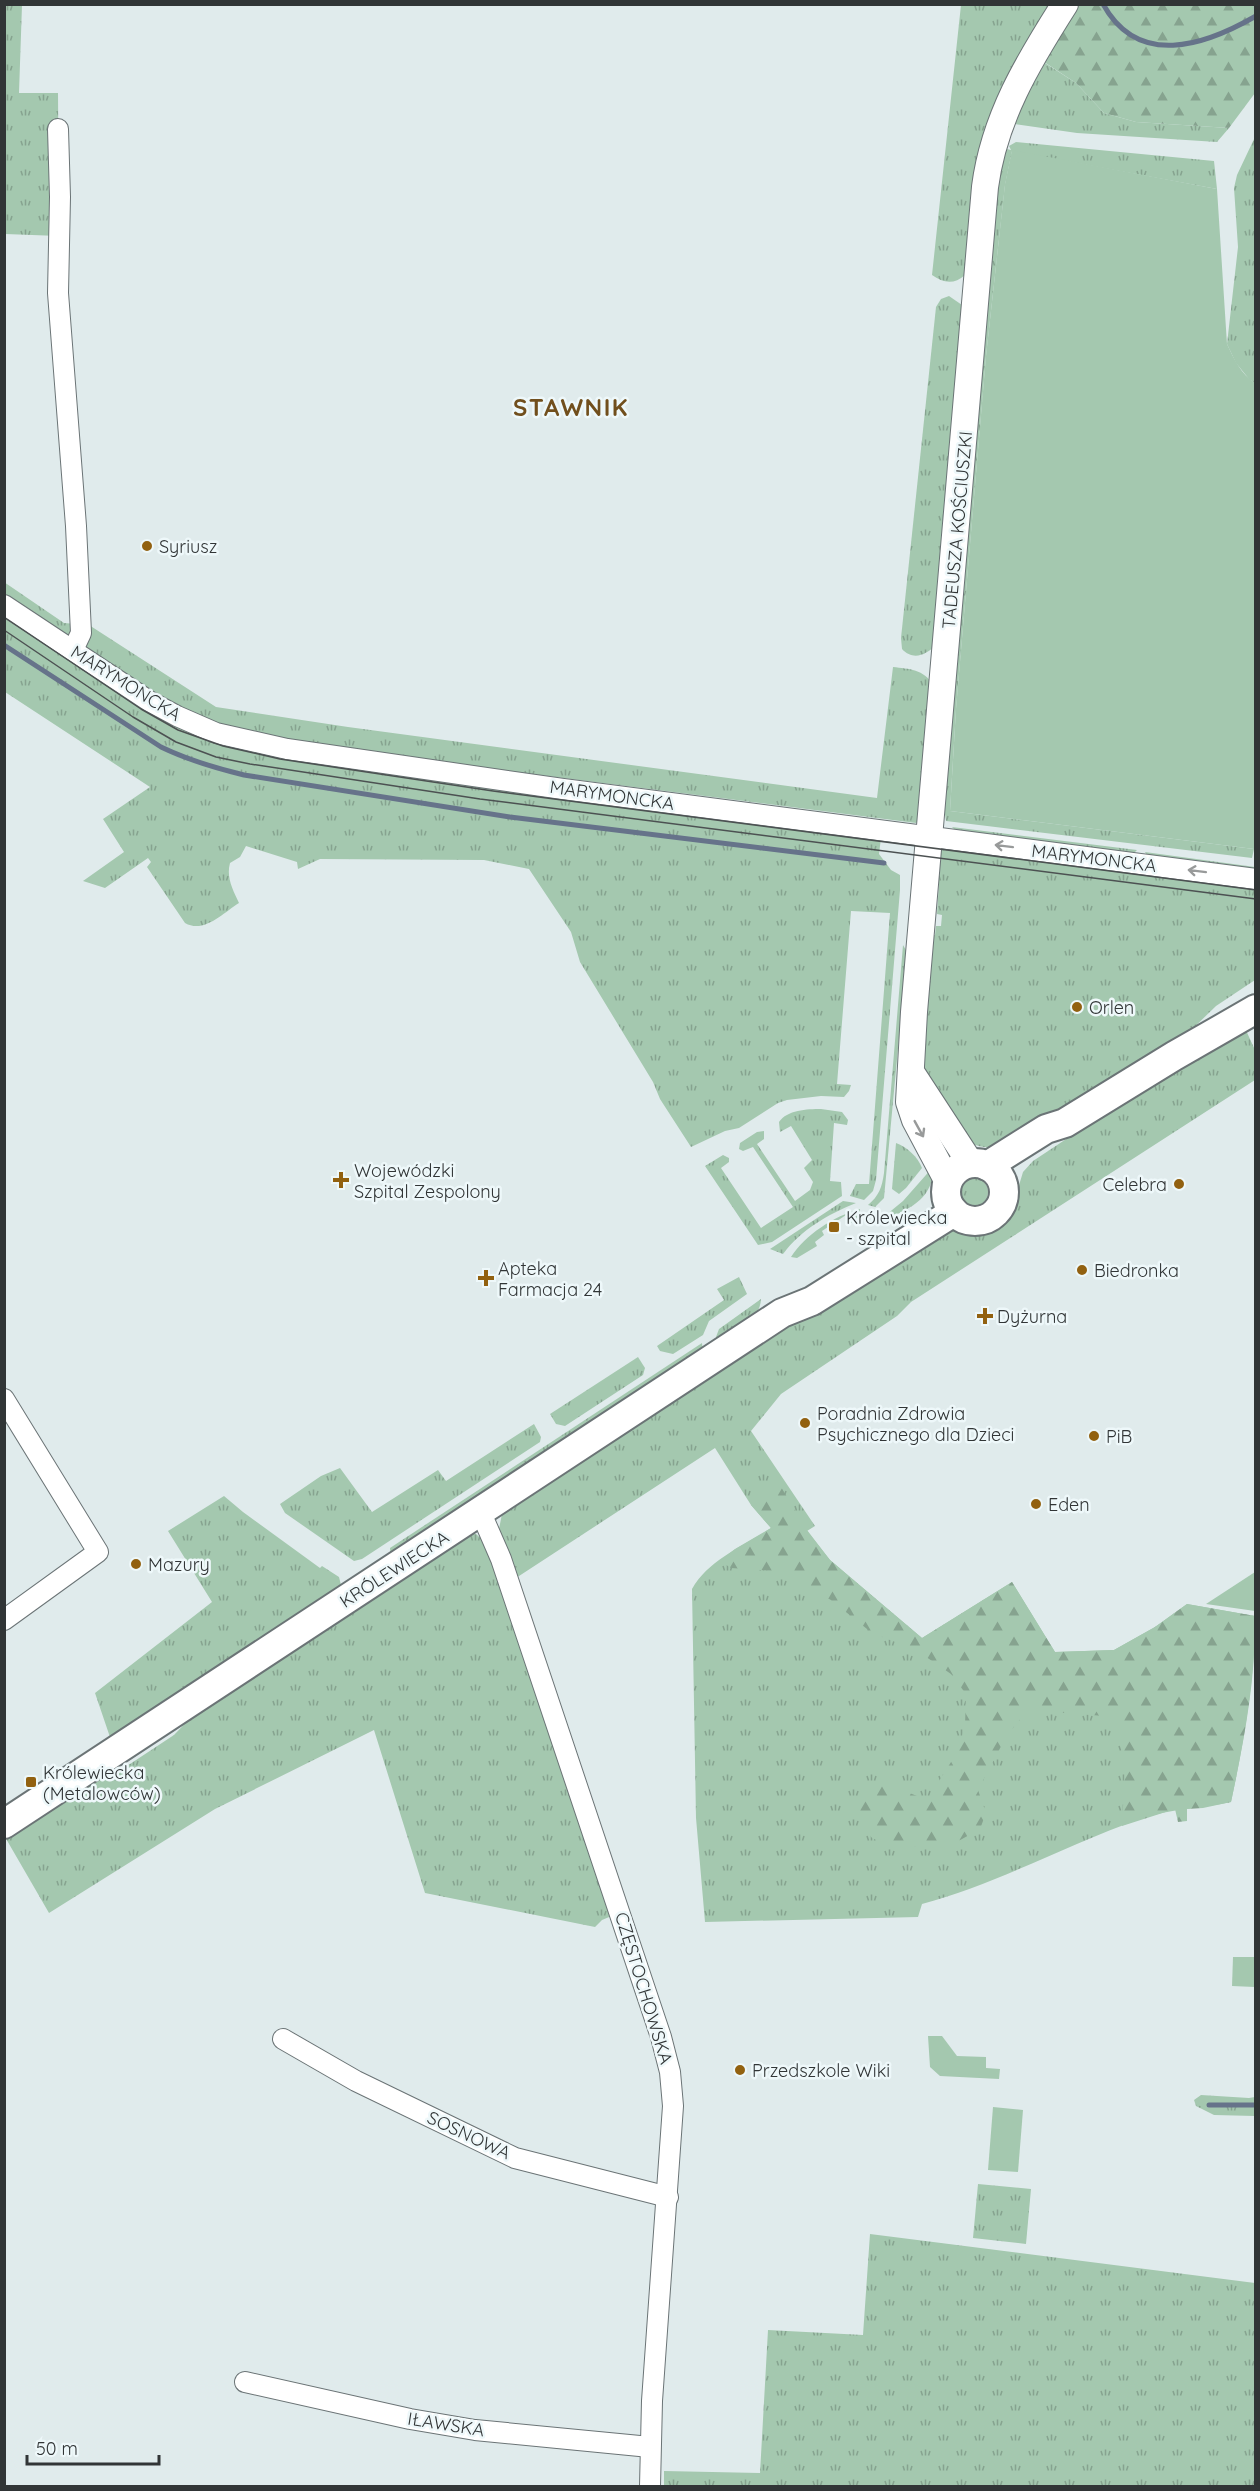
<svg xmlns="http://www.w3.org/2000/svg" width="1260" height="2491" viewBox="0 0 1260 2491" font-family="Quicksand,sans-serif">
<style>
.grass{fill:url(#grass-tufts)}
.forest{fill:url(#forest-firs)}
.green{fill:#a4c8af}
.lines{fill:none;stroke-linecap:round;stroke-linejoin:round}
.stream{stroke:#66738a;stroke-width:5}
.minor-casing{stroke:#6b7476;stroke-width:22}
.tertiary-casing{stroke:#6b7476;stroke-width:28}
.secondary-casing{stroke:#6b7476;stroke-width:32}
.minor{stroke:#fff;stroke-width:20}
.tertiary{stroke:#fff;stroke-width:26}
.secondary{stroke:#fff;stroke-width:28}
.tram{stroke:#4c5152;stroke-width:1.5}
.oneway{stroke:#989a9a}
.poi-dot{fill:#926110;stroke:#eef8fa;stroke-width:2}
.labels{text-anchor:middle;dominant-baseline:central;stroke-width:5;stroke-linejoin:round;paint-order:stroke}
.street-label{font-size:18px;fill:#313536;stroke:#eef8fa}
.poi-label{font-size:18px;fill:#313536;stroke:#eef8fa;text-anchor:start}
.district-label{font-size:24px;font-weight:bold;letter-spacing:1.5px;fill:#714f1d;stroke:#eef8fa}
</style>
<defs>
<pattern id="grass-tufts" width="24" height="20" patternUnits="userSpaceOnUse" patternTransform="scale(1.5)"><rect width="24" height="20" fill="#a4c8af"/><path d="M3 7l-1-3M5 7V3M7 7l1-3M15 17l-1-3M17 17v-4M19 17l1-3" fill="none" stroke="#86a38f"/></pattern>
<pattern id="forest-firs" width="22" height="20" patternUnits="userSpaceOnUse" patternTransform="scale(1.5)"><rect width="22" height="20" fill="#a4c8af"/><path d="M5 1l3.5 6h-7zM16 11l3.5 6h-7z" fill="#86a38f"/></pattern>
</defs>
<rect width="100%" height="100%" fill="#e0ebec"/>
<g class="grass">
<polygon points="5,5 22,5 19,93 58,93 59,236 5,234"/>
<path d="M961 5H1053L1029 44 965 275C954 285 943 283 932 275Z"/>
<polygon points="1045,63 1076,83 1104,113 1136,122 1229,128 1217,142 1077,133 1015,124 1027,95"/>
<polygon points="1255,137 1255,383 1249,379 1236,363 1227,344 1238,247 1234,188 1237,175"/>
<polygon points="1016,142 1214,161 1217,189 1012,151 1005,185 986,356 956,709 950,811 1254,849 1252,858 946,821 944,807 995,191 1003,148 1011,150 1009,146"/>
<path d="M949 296 962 305 936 645C926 655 913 661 902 649L901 638 936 307 941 299Z"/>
<path d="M4 582 64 623 89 625 216 707 348 727 877 798 893 667C909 669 924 669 933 685L919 821 916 823 352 751 220 726 180 710 5 596Z"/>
<path d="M4 614 180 727 881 838 879 854 891 870 900 875V890L876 1180 873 1191 864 1200 850 1196 856 1184H869L890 913 851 911 837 1084 851 1085 849 1091 844 1097 821 1096 787 1100 778 1103 739 1128 725 1131 691 1147 660 1099 653 1082 580 962 571 932 529 869 484 860 320 859 298 869 297 862 246 846 240 857 230 863C226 878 233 890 239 903 223 913 204 934 185 923L147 867 151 862 148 858 105 888 83 881 124 852 103 819 150 787 5 692Z"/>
<polygon points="952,827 1137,850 1130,857 956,831"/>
<path d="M942 848 1255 884V980L1216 1006 1182 1039 1011 1143C996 1147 985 1150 971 1143L923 1072 930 935H935L936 926H941L942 915 937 914 939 883 934 882 937 856Z"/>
<polygon points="1145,852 1255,867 1255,874 1149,859"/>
<path d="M903 945 907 952 884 1198 875 1207 868 1205C879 1196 882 1187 884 1173Z"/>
<path d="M1255 1014 1244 1026 1255 1050V1080L911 1302 897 1316 781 1394 751 1431 815 1526 807 1531 830 1560 922 1638 1012 1582 1055 1652 1114 1650 1155 1627 1187 1604 1255 1616C1255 1679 1244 1741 1231 1802 1200 1809 1170 1808 1141 1819 1067 1844 998 1884 922 1904L918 1917 705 1922 696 1818 692 1589C709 1559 744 1546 771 1528L751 1505 715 1448 516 1578 499 1529 502 1514 853 1281 953 1229 978 1235 998 1228 1010 1215 1023 1172 1033 1161Z"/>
<path d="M821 1109 842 1112 848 1120 847 1125 834 1123 830 1181 841 1182 842 1196 772 1242 758 1245 705 1166 723 1155 729 1158V1162L721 1168 761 1228 793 1207 753 1147 743 1151 739 1149 740 1143 757 1132 764 1131V1139L757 1144 795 1201 810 1190 813 1182 804 1168 812 1160 791 1126 780 1132 779 1122C787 1110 807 1109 821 1109Z"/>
<path d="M896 1143C907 1147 918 1157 922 1168L906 1188 899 1194 892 1189Z"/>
<path d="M933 1167C934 1197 912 1208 888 1218L886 1215 903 1201Z"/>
<circle cx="974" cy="1192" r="14"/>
<path d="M843 1201 856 1203C827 1215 802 1229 783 1254L770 1249Z"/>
<path d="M860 1209V1217L851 1223 846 1215 822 1231 824 1235 815 1242 817 1246 797 1258 791 1257C805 1235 834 1216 860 1209Z"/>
<polygon points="739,1277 747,1294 709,1321 703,1335 673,1354 660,1351 657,1346 724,1300 717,1289"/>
<path d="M761 1299C760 1321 735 1332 719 1344L716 1337 719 1329Z"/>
<polygon points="702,1343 703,1354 391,1559 390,1548"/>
<polygon points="638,1357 645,1368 643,1375 565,1426 556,1424 550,1414"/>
<polygon points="534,1424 541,1437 540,1442 362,1559 354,1561 285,1513 280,1504 321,1476 340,1468 372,1512 438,1470 446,1481"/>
<polygon points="224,1496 243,1512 320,1568 322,1566 339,1577 342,1589 112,1743 95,1693 212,1602 168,1531"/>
<polygon points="465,1534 476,1534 485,1542 614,1915 602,1920 595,1927 425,1893 374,1730 215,1809 49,1913 5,1837 68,1794 130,1764 174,1735 200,1708"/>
<polygon points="1201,2095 1249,2098 1255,2097 1255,2116 1214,2115 1196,2106 1194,2100"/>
<polygon points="978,2184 1031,2189 1026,2244 973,2238"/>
<polygon points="870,2234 1255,2283 1255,2486 664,2486 664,2471 760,2473 768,2330 863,2335"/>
</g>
<g class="forest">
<polygon points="1075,5 1255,5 1255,93 1229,128 1136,122 1104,113 1076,83 1041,60"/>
<path d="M781 1487 807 1530 830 1560 922 1638 1012 1582 1055 1652 1114 1650 1155 1627 1187 1604 1255 1616C1256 1679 1244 1741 1231 1802L1203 1808 1187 1809V1821L1178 1822 1175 1809 1122 1826 1125 1768 1117 1717 1028 1710 1007 1735 978 1790 986 1813 980 1829 953 1844 923 1847 887 1845 872 1838 856 1817 863 1800 876 1786H892L927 1800 958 1751 965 1726 966 1694 951 1674 916 1650 872 1633 831 1600 774 1571 731 1568 720 1561 735 1549 771 1528 751 1505Z"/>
</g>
<g class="green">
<path d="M1012 150 1217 189 1227 344C1234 359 1241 374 1255 383L1254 849 950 811 956 709 986 356 1005 184Z"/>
<polygon points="1255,1572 1255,1611 1206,1604"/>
<polygon points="1233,1957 1255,1957 1255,1987 1232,1986"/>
<polygon points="928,2036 942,2036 957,2056 986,2057 986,2068 1000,2069 999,2079 940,2076 930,2067"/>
<polygon points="993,2107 1023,2110 1018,2172 988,2170"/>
</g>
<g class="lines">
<g class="stream">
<path d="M1103 4C1138 68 1204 46 1256 16"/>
<path d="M4 645 161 747C188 760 215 768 244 775L510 817 884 863"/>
<polyline points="1209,2105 1256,2105"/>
</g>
<g class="minor-casing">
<g id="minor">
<polyline points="58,129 60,197 58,293 76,526 81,633 73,650"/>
<polyline points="4,605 149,701 177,716 216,733 287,749 563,789 1256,879"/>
<polyline points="4,1399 98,1552 4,1620"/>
<polyline points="481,1513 501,1559 661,2037 670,2072 673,2106 652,2401 650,2486"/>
<polyline points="283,2039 356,2081 515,2158 668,2197"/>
<polyline points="245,2382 410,2419 475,2430 650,2447"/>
</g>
</g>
<g class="tertiary-casing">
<g id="tertiary">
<polyline points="911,1072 971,1164"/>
<path d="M948 1182 915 1120 909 1102 914 1012 985 187C994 118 1028 62 1065 4"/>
</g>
</g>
<g class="secondary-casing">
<g id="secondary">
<circle cx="975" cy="1192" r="29"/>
<polyline points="987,1166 1046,1129 1065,1123 1174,1056 1256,1009"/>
<polyline points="4,1824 782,1313 812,1301 954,1212"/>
</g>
</g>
<use href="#minor" class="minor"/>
<use href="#tertiary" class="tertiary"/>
<use href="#secondary" class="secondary"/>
<g class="tram">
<polyline points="4,617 141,709 178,730 223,746 280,759 493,791 1256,890"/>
<polyline points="4,630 133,717 176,742 216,757 250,764 480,799 1256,899"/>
</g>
</g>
<defs><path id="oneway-shaft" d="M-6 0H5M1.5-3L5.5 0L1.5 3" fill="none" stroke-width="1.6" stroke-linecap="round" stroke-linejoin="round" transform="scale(1.5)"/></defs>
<g class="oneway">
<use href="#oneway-shaft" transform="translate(1004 846) rotate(-173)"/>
<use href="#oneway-shaft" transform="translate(1197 871) rotate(-173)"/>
<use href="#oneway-shaft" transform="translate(919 1129) rotate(61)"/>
</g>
<g class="poi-dot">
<circle cx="147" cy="546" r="6"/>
<circle cx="1077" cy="1007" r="6"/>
<path d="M338 1171h6v6h6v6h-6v6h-6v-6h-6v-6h6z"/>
<circle cx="1179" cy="1184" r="6"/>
<rect x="828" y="1221" width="12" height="12" rx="3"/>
<circle cx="1082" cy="1270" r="6"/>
<path d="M483 1269h6v6h6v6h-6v6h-6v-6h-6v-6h6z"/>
<path d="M982 1307h6v6h6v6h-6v6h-6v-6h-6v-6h6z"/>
<circle cx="805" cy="1423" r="6"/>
<circle cx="1094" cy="1436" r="6"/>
<circle cx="1036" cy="1504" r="6"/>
<circle cx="136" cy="1564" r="6"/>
<rect x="25" y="1776" width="12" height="12" rx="3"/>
<circle cx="740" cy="2070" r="6"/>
</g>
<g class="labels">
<g class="street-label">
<text transform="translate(957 530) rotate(-85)">TADEUSZA KOŚCIUSZKI</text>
<text transform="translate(126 683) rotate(32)">MARYMONCKA</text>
<text transform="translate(612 795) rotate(8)">MARYMONCKA</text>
<text transform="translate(1094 858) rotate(7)">MARYMONCKA</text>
<text transform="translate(394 1569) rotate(-33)">KRÓLEWIECKA</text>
<text transform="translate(644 1988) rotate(73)">CZĘSTOCHOWSKA</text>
<text transform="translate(469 2135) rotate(25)">SOSNOWA</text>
<text transform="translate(446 2424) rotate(9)">IŁAWSKA</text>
</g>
<g class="poi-label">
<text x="159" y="546">Syriusz</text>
<text x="1089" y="1007">Orlen</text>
<text x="354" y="1170">Wojewódzki<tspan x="354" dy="21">Szpital Zespolony</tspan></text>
<text x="1167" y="1184" text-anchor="end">Celebra</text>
<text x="846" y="1217">Królewiecka<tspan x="846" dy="21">- szpital</tspan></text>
<text x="498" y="1268">Apteka<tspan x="498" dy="21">Farmacja 24</tspan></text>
<text x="1094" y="1270">Biedronka</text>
<text x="997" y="1316">Dyżurna</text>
<text x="817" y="1413">Poradnia Zdrowia<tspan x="817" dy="21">Psychicznego dla Dzieci</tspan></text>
<text x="1106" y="1436">PiB</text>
<text x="1048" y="1504">Eden</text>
<text x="148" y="1564">Mazury</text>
<text x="43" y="1772">Królewiecka<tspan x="43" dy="21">(Metalowców)</tspan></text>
<text x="752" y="2070">Przedszkole Wiki</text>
</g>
<g class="district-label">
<text x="571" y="407">STAWNIK</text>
</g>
</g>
<rect width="1260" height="2491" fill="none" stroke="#313536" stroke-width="12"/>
<path d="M27 2455v9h132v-9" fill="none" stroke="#313536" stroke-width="3"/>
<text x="36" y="2455" font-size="18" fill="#313536" stroke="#eef8fa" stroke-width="4.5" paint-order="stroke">50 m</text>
</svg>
